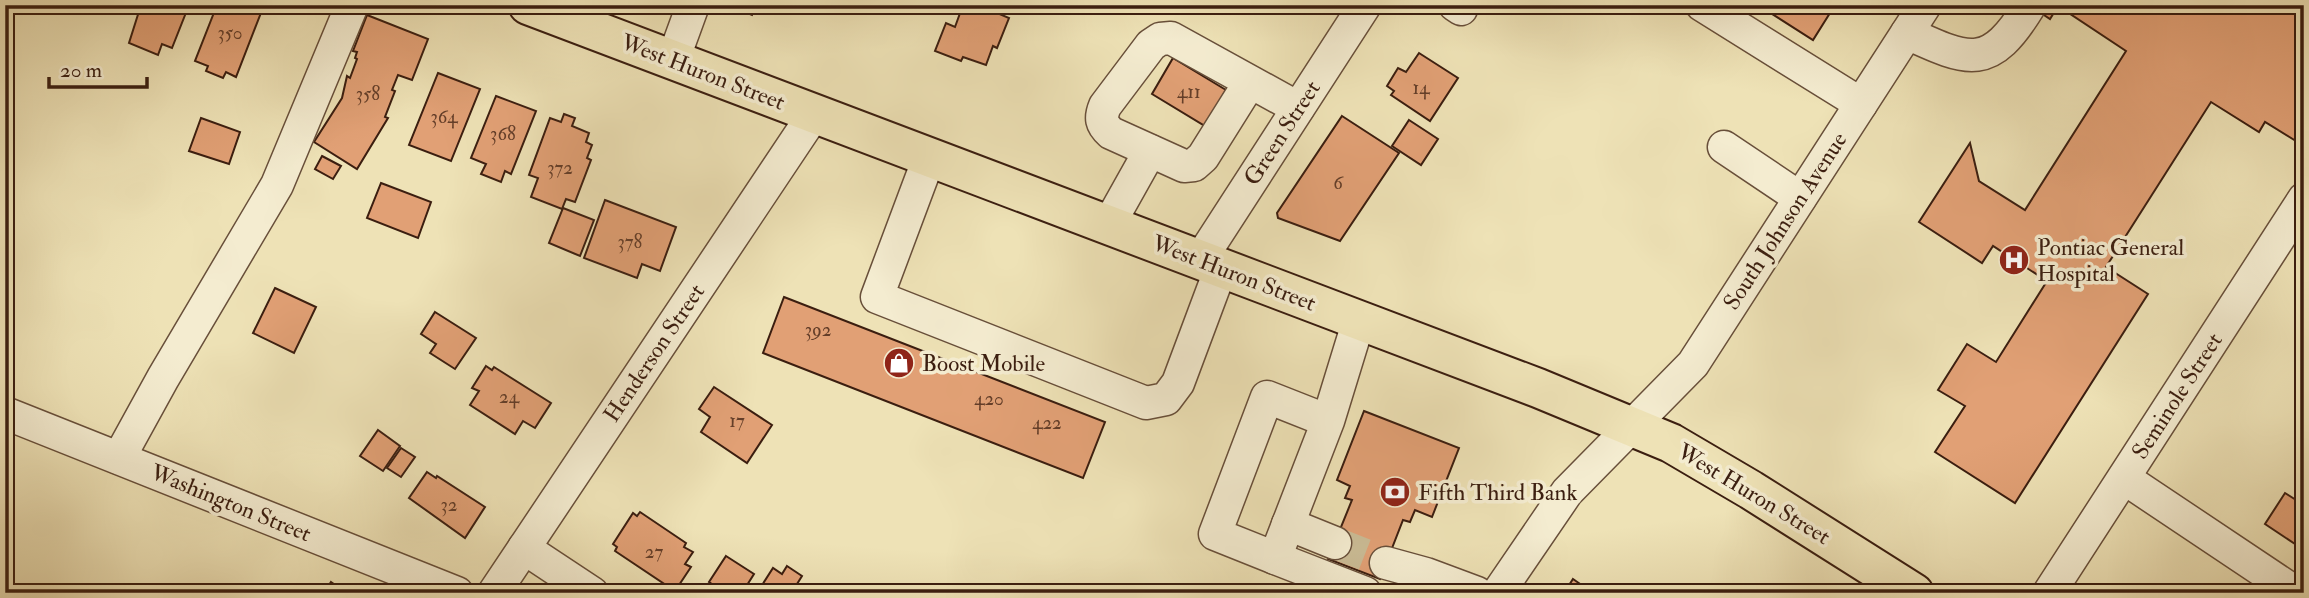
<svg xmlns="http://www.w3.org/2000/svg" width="2309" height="598" viewBox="0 0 2309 598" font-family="'IM FELL Double Pica',serif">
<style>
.building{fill:#e1a075;stroke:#3b1e10;stroke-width:2}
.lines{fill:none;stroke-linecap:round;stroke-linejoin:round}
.minor-tunnel{stroke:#cabb95;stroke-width:32;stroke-dasharray:32 16;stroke-linecap:butt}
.minor-casing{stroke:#684f3a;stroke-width:35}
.highway-casing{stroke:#3b1e10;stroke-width:42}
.minor{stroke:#f4ecd0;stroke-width:32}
.highway{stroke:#eee2b6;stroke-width:38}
.labels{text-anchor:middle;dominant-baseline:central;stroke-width:7;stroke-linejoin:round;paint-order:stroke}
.number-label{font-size:19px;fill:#643e29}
.street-label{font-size:23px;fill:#3b1e10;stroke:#f4ecd0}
.poi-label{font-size:23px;fill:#3b1e10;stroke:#f4ecd0;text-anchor:start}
</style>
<rect width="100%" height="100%" fill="#eee2b6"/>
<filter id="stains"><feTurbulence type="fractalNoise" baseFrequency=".00286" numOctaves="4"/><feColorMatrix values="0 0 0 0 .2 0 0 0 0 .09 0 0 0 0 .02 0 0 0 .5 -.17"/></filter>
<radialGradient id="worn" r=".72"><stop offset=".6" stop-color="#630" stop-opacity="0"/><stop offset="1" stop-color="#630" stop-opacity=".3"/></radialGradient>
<g class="building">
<polygon points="141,5 189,5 172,48 162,44 158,55 129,43"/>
<polygon points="217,5 264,5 236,77 226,72 223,78 206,71 208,66 195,61"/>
<polygon points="728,5 756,5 752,15"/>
<polygon points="963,5 1000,5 997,13 1009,18 997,48 993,46 986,65 963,57 961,61 935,51 946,23 955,27"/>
<polygon points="1758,5 1835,5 1813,40"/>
<polygon points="2037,5 2304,5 2304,146 2265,122 2259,132 2211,102 2106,267 2148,294 2015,503 1935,452 1965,406 1938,390 1967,344 1996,362 2047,281 1993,246 1982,263 1919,222 1970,143 1979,181 2025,210 2126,51 2058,6 2050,19 2035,9"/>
<polygon points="367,15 428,39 412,80 398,75 392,90 395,91 385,117 388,118 357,169 314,142 342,98 347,76 350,78 357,59 355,58 357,52 353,51"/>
<polygon points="1419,53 1458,78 1430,121 1391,95 1394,91 1387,86 1398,68 1406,72"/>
<polygon points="1173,58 1226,90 1205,126 1152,94"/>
<polygon points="438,73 480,89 451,161 409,145"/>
<polygon points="496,96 536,111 511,174 505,171 501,182 481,174 486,164 471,158"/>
<polygon points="564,114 575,118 572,126 589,133 586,142 592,145 587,158 591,160 575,202 566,199 562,209 531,197 538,178 529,175 550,118 561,122"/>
<polygon points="1342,116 1399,153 1340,241 1278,218 1277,213"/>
<polygon points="201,118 240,132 229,164 189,151"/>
<polygon points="1409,120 1438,139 1421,165 1392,146"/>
<polygon points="322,156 341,166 333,179 315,169"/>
<polygon points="381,183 431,202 418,238 367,218"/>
<polygon points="605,200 676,227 660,271 642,264 637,278 584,258"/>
<polygon points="563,208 594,220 580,256 549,243"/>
<polygon points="275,288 316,307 294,353 253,333"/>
<polygon points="784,297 1105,422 1083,478 763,353"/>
<polygon points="435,312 476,338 455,369 430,353 436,344 421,334"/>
<polygon points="486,366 492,370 494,367 551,403 535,428 523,421 515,434 470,405 479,391 472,388"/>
<polygon points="714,387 772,425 747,463 701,432 710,417 699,409"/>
<polygon points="1364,411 1459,448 1432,517 1415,510 1410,522 1403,520 1380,579 1328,559 1352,500 1345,498 1350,486 1337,480"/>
<polygon points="378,430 400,446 383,471 360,456"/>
<polygon points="401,448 415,457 401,477 387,468"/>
<polygon points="427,472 436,478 437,476 485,507 465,538 409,498"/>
<polygon points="2285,493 2304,505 2304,550 2265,524"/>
<polygon points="640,512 686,543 684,547 693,552 685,564 691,567 675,591 615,551 617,547 613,544 633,513 637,516"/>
<polygon points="726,556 754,574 742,593 725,593 709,582"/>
<polygon points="787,566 802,576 797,584 807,591 806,593 757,593 773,568 782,574"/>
<polygon points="1573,579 1593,593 1564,593"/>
<polygon points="331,582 347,593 324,593"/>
</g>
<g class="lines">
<polyline class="minor-tunnel" points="1335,543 1386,563"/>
<g class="minor-casing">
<g id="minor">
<polyline points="1455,5 1461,9"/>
<polyline points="1702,5 1861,104"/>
<path d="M1907 33C1970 62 1990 71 2030 5"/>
<polyline points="673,60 693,5"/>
<path d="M1250 82 1203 157 1194 165 1184 166 1111 133C1101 124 1100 118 1105 106L1151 45 1160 39 1171 38 1298 108"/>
<polyline points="1724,147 1800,198"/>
<polyline points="929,158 877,297 1146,403 1166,399 1178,383 1221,268"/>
<polyline points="1108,226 1150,151"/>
<polyline points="1200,260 1365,5"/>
<polyline points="5,413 457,593"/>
<polyline points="1328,421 1267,397 1215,534 1275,558 1328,421 1359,320"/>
<polyline points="119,458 163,378 277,185 352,5"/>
<polyline points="2124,478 2296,593"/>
<polyline points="1288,524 1335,543"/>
<polyline points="524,548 592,593"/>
<polyline points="1275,558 1365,593"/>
<polyline points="1386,563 1426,574 1477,593"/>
<polyline points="494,593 814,114"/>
<polyline points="1498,593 1567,492 1693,364 1925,5"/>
<polyline points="2049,593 2304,199"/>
</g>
</g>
<g class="highway-casing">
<polyline id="highway" points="528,5 1538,388 1671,443 1751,490 1914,593"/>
</g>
<use href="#minor" class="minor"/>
<use href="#highway" class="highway"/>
</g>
<defs>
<g id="hospital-disc" transform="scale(1.575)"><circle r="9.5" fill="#8f2418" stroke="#f4ecd0"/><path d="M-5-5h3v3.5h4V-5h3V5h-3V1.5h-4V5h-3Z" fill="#fff"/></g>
<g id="shop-disc" transform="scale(1.575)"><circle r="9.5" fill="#8f2418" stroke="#f4ecd0"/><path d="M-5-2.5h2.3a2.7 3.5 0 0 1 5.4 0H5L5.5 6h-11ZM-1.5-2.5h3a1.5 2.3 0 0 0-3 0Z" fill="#fff"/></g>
<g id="bank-disc" transform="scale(1.575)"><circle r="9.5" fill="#8f2418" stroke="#f4ecd0"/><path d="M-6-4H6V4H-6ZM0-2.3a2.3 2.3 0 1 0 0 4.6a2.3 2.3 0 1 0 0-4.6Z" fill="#fff"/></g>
</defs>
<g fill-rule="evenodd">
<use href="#hospital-disc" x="2014" y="260"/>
<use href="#shop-disc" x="899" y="363"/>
<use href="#bank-disc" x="1395" y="492"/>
</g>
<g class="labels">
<g class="number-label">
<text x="230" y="33">350</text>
<text x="1421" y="88">14</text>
<text x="1189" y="92">411</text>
<text x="368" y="94">358</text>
<text x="444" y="117">364</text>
<text x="503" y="134">368</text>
<text x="560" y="168">372</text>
<text x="1338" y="183">6</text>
<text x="630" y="242">378</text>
<text x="818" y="330">392</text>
<text x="509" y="397">24</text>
<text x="989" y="399">420</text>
<text x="737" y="421">17</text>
<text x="1047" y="423">422</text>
<text x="449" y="505">32</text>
<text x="654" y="552">27</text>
</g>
<g class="street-label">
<text transform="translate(703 72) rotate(21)">West Huron Street</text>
<text transform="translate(1282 133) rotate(-57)">Green Street</text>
<text transform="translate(1785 221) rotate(-57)">South Johnson Avenue</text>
<text transform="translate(1234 273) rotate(21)">West Huron Street</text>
<text transform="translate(654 353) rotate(-56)">Henderson Street</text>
<text transform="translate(2177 396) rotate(-57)">Seminole Street</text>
<text transform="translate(1754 494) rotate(31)">West Huron Street</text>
<text transform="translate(231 503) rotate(22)">Washington Street</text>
</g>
<g class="poi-label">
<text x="2037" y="247">Pontiac General<tspan x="2037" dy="26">Hospital</tspan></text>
<text x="922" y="363">Boost Mobile</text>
<text x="1418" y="492">Fifth Third Bank</text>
</g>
</g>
<rect width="2309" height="598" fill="none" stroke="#eee2b6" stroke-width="28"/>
<rect x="7" y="7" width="2295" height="584" fill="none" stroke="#3b1e10" stroke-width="3.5"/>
<rect x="14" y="14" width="2281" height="570" fill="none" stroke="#3b1e10" stroke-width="2"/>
<path d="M49 77v10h98v-10" fill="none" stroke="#3b1e10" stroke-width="3.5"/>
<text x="60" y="77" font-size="21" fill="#3b1e10" stroke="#f4ecd0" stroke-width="5" paint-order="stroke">20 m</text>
<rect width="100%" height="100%" filter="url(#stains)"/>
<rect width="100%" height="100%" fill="url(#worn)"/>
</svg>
